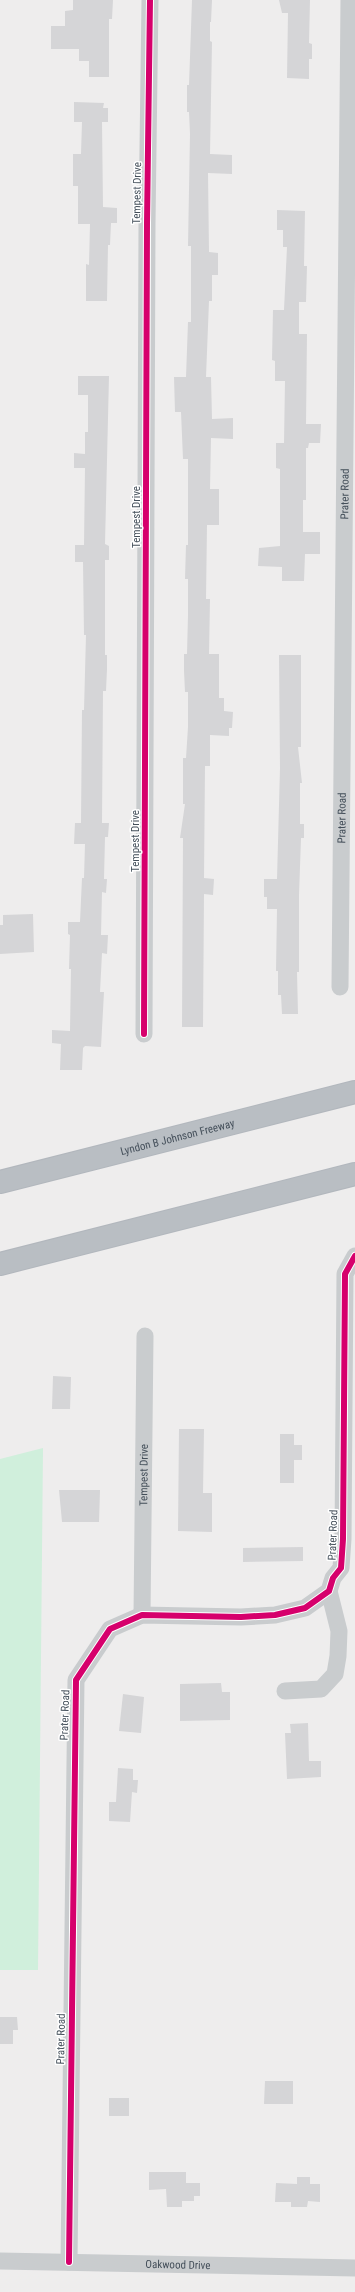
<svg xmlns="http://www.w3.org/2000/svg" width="355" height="2292" viewBox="0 0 355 2292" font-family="'Roboto Condensed',sans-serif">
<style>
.green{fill:#d0efdc}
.building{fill:#d5d5d7}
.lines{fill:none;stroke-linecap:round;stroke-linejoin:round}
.highway-casing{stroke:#b2b7bd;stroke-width:24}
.minor{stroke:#c9ccce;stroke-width:17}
.highway{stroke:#b9bec3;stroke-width:22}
.cycleway-casing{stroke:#fff;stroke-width:8}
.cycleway{stroke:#d6006c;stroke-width:6}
.labels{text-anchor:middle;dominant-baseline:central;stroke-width:3;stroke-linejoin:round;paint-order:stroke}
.street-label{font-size:11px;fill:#444f5a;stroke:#fff}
</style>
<rect width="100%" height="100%" fill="#eeeded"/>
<polygon class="green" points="43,1448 38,1970 0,1970 0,1459"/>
<g class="building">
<polygon points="73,0 113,0 112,19 109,19 109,77 89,77 89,61 79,61 79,49 51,49 51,26 65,26 65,11 73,10"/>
<polygon points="192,0 212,0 211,22 210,22 210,41 212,42 210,154 232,155 232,174 208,173 209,252 218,253 218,275 212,275 212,301 209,301 206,377 211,377 212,419 233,418 233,439 211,438 210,489 219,489 219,525 207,525 206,599 210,599 209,654 219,654 219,698 224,698 224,711 233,712 232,728 229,728 229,736 210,735 210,766 205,766 204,878 214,879 213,895 204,894 203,1027 182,1027 183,838 180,838 185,804 183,804 183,758 186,758 188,727 188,692 185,692 184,671 184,654 187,654 188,615 188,579 185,579 186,545 188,545 188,459 183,459 181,412 175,412 174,377 186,377 188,322 191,322 191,246 188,246 190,134 189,112 187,112 187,85 189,85"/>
<polygon points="279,0 310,0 309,43 312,44 312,59 309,59 309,79 287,78 288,13 282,13"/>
<polygon points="74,102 104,103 103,108 108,108 108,122 102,122 103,207 117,208 117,223 111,223 110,245 108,245 107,301 86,301 86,264 89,265 90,224 78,224 78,186 73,186 73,154 81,154 82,122 74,122"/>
<polygon points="277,210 305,211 304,266 307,266 306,302 299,302 299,334 307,334 306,424 321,424 320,443 309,443 308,448 306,448 306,500 303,500 303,532 320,532 320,554 305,554 304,581 282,581 282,567 258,566 259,548 280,546 280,469 276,468 276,443 284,443 285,381 275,381 275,361 272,360 273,310 284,310 287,247 283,247 283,230 277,230"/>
<polygon points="78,376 109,376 105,544 109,546 109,560 105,560 105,655 107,655 107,669 106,691 103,691 102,823 109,823 108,837 105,837 104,879 107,879 106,893 102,892 101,935 108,935 107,954 102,953 100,992 104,992 101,1047 85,1046 83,1048 82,1070 60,1070 61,1044 52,1043 52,1030 70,1031 71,969 69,969 70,935 68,934 68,922 80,922 82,878 84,878 85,844 74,844 75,823 81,823 82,710 84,710 86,635 84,635 83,562 75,562 75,545 84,545 85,468 74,468 74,453 85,454 85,432 88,432 88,395 78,395"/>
<polygon points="279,655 301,655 301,747 298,747 302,783 300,783 300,824 304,824 304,838 301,838 299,895 299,972 297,972 298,1014 282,1014 281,995 278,995 278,971 276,971 277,909 267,909 267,897 264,897 264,879 277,879 280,768"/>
<polygon points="33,914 34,952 0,954 0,925 3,925 3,915"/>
<polygon points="53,1376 71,1377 70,1409 52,1409"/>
<polygon points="179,1429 204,1429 203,1493 212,1493 212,1532 178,1531"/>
<polygon points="280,1434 294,1434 294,1445 302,1445 302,1460 294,1460 294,1483 280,1483"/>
<polygon points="59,1490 100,1490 99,1522 62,1522"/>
<polygon points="303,1547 303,1561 243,1562 243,1548"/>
<polygon points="221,1683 222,1692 230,1692 230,1720 180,1721 180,1684"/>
<polygon points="123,1694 144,1697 141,1733 119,1731"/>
<polygon points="308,1723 309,1761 321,1761 321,1777 287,1779 285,1733 291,1733 290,1724"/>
<polygon points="118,1768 133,1769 133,1780 138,1780 137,1793 132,1792 130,1822 109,1821 109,1802 116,1802"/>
<polygon points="0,2017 17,2017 18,2030 13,2030 13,2044 0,2044"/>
<polygon points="265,2081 293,2081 293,2104 264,2104"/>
<rect x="109" y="2098" width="20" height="18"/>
<polygon points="149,2172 186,2172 186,2183 200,2183 200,2196 194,2196 194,2201 182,2201 182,2207 167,2207 166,2189 149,2190"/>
<polygon points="297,2177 310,2177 310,2184 320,2184 320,2202 308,2201 307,2207 291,2207 291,2202 275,2202 276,2183 297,2184"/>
</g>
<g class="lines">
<g class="highway-casing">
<g id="highway">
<path id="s4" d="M0 1182 355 1092"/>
<polyline points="0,1264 355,1174"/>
</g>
</g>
<g class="minor">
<path id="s1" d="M340 987 349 0"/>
<polyline points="144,1034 147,223 150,0"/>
<path id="s2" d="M142 1615 145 1336"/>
<polyline points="285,1691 321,1689 335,1674 338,1656 339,1631 329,1591"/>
<path id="s3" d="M0 2261 355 2268"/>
<polyline points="69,2262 76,1680 110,1629 142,1615 241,1617 275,1615 305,1608 329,1591 333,1578 341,1568 343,1539 345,1274 355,1256"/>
</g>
<use href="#highway" class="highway"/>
<g class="cycleway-casing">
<g id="cycleway">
<polyline points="144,1034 147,223 150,0"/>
<polyline points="69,2262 76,1680 110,1629 142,1615 241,1617 275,1615 305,1608 329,1591 333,1578 341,1568 343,1539 345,1274 355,1256"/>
</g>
</g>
<use href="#cycleway" class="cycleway"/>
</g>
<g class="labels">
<g class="street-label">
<text transform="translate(137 193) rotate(-89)">Tempest Drive</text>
<text stroke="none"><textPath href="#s1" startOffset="493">Prater Road</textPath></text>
<text transform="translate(136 517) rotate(-90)">Tempest Drive</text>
<text stroke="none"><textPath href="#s1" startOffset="169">Prater Road</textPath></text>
<text transform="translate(135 841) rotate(-90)">Tempest Drive</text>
<text stroke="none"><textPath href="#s4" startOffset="183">Lyndon B Johnson Freeway</textPath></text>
<text stroke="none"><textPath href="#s2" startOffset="140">Tempest Drive</textPath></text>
<text transform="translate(333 1535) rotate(-88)">Prater Road</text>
<text transform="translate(65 1715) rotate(-88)">Prater Road</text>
<text transform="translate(61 2039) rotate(-89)">Prater Road</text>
<text stroke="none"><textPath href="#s3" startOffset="178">Oakwood Drive</textPath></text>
</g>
</g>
</svg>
